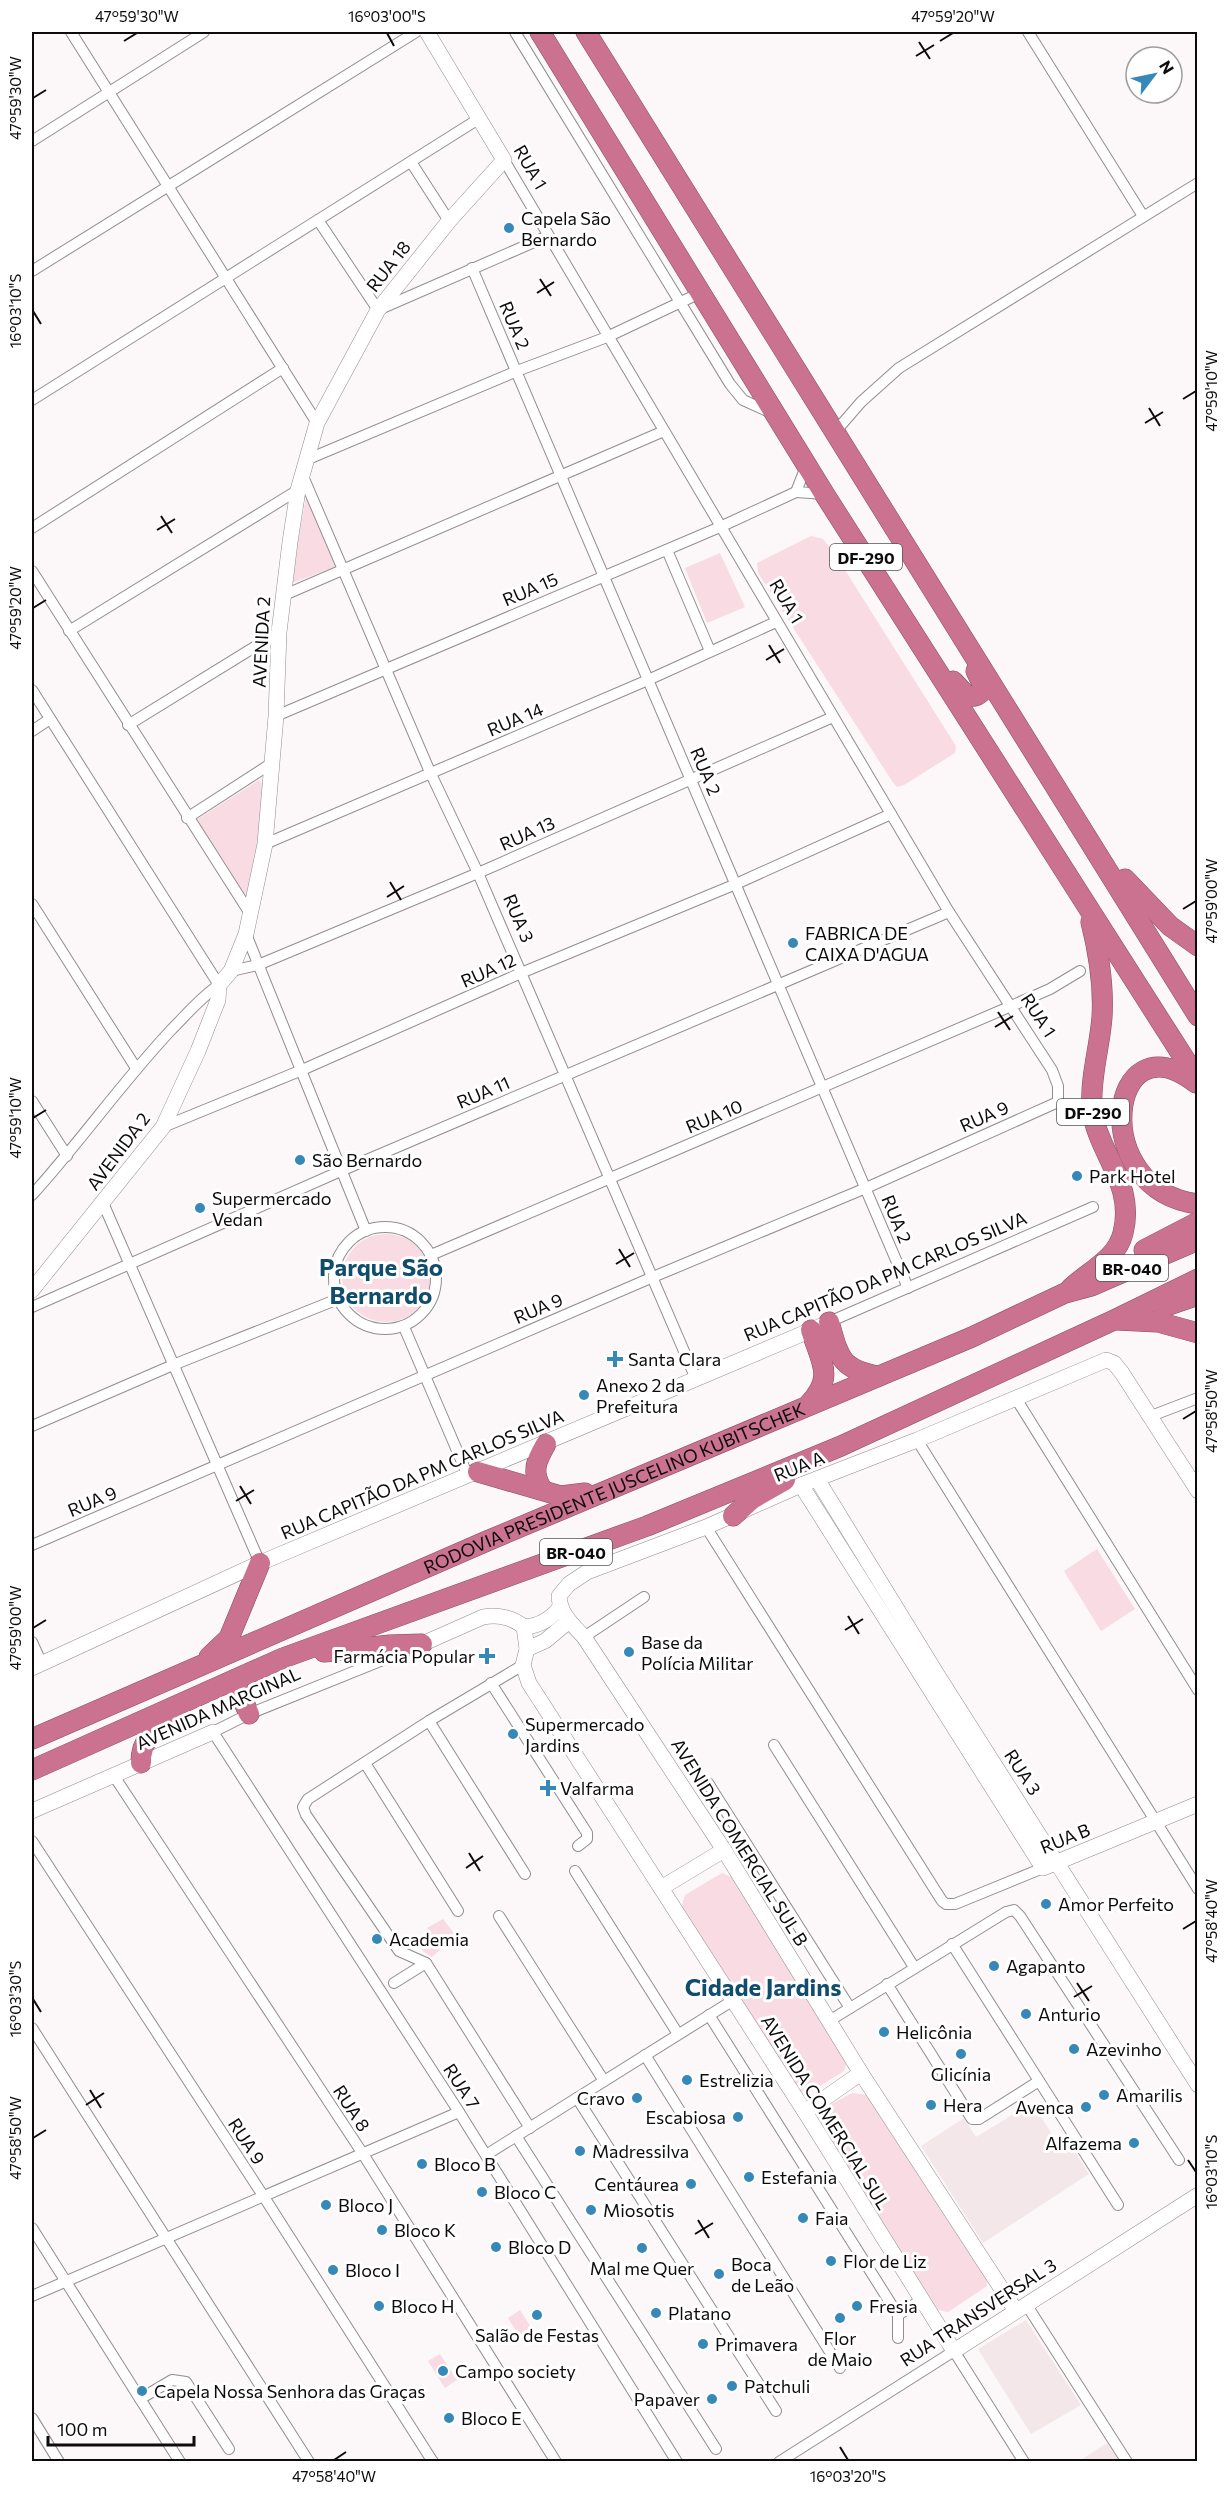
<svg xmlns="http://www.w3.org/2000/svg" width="1229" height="2493" viewBox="0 0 1229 2493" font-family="Commissioner,sans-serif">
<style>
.built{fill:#f4e7e9}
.green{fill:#f8dbe3}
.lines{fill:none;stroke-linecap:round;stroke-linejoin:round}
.street-casing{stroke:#928d8e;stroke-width:12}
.secondary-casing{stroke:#928d8e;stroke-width:16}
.highway-casing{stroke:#884e61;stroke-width:21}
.street{stroke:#fff;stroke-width:10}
.secondary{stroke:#fff;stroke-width:15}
.highway{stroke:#ca728f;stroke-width:20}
.ticks{fill:none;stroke:#0d0b0c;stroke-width:2}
.poi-dot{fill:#3588b8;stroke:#fff;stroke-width:2}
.labels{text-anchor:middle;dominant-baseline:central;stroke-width:6;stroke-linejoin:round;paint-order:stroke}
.shield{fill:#fff;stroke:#565455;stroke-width:1.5}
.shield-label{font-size:16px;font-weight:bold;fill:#0d0b0c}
.street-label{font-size:18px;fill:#0d0b0c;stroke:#fff}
.poi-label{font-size:18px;fill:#0d0b0c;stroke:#fff;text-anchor:start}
.district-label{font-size:24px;font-weight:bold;fill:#104d6d;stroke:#fff}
.neatline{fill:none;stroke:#0d0b0c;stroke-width:2}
.ticks-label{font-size:15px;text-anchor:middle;fill:#0d0b0c}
</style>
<rect width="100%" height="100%" fill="#fcf7f8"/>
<g class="built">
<polygon points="1032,2103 1061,2148 1064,2152 1072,2147 1089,2174 983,2243 921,2146 964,2118 976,2137"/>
<polygon points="1026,2320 1081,2405 1031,2434 978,2349"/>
<polygon points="1107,2443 1119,2461 1079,2461"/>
</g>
<g class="green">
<polygon points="308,487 339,565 290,584"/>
<polygon points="811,536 823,539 833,551 956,746 955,753 904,785 897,787 892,781 758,573 757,563"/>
<polygon points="720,553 745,607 707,623 685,568"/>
<polygon points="259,780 263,785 259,840 247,897 241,897 196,820"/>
<circle cx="386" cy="1278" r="44"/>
<polygon points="1097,1549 1135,1609 1101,1631 1064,1571"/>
<polygon points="722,1873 735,1878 848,2058 844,2071 809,2093 796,2090 681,1908 685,1895"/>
<polygon points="443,1919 456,1936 432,1957 424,1952 418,1943 431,1935 427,1928"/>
<polygon points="852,2093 867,2095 986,2277 987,2286 948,2312 938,2310 818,2120 826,2107"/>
<polygon points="520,2310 537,2337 524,2344 508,2318"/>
<polygon points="440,2354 457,2380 445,2388 428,2361"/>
</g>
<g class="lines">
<g class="street-casing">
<g id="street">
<polyline points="71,32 317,423"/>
<polyline points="515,32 730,384 743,400 774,414"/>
<polyline points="1028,32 1143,216"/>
<polyline points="32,141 204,32"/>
<polyline points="411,162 449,221"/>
<polyline points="318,220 378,310 548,236"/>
<polyline points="472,268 908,1288"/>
<polyline points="32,271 416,32"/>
<polyline points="32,400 480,118"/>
<polyline points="835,432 861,402 899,368 1198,183"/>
<polyline points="306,460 517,371 607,337 700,293"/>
<polyline points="807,464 796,492 825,494"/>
<polyline points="302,474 430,772 478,873 696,1379"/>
<polyline points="32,528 283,368"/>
<polyline points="667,550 710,651"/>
<polyline points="32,571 251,915"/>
<polyline points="282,596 664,431"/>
<polyline points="69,631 298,490"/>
<path d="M32 690 219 985C201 997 187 1014 172 1029 122 1082 81 1141 32 1195"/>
<polyline points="276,716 720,527 796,492"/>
<polyline points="128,725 279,632"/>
<polyline points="32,731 50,719"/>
<polyline points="187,818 272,763"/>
<polyline points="265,844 648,680 776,622"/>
<polyline points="32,904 136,1068"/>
<polyline points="246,934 366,1231"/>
<polyline points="231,971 258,965 478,873 833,717"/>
<polyline points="32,1101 67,1156"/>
<polyline points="163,1127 302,1070 521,973 736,884 891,814"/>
<polyline points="103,1203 260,1563"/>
<circle cx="385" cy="1278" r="51"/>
<polyline points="431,1255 1009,1007 1050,989 1080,971"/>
<polyline points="32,1307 343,1170 949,912"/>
<polyline points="829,1322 1093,1207"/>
<polyline points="404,1327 468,1476"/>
<polyline points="1015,1397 1198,1690"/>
<polyline points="1151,1416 1198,1398"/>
<polyline points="32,1426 173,1365 338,1299"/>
<polyline points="917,1440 1198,1889"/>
<polyline points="706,1527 942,1901 946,1904 955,1904 1043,1868"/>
<polyline points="32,1545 653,1277 866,1188 1058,1102 1058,1086 1052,1070 949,912 504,160"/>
<polyline points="584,1637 644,1597"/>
<polyline points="32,1642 42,1664"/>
<polyline points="410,1649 249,1714 213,1732 459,2112 677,2462"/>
<polyline points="491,1683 587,1833 587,1839 578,1846"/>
<polyline points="429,1721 525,1874"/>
<polyline points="774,1745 914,1967"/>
<polyline points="365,1763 458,1911"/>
<polyline points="114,1776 363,2154 556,2462"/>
<polyline points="708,1783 850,2008"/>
<polyline points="32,1841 264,2197 433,2462"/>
<polyline points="575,1871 678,2034"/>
<polyline points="499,1916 604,2081"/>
<polyline points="952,1944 1118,2205"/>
<polyline points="426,1963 399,1951 306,1815 303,1807 308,1799 429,1721 523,1665"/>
<polyline points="394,1983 426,1963 530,2128"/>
<polyline points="887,1984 972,2119 979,2119 1039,2081"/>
<polyline points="709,2015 898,2315 921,2300"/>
<polyline points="829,2021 1006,1912 1014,1910 1020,1916 1179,2160"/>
<polyline points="32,2028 309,2462"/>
<polyline points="645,2055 840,2368"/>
<polyline points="577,2098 776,2411"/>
<polyline points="516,2136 716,2449"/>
<polyline points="486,2155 732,2001"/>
<polyline points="32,2228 180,2462"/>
<polyline points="32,2296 459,2112"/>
<polyline points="1026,2304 1127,2462"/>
<polyline points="898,2338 898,2315"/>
<polyline points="140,2399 172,2380 186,2382 229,2449"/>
<polyline points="32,2418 59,2462"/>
<polyline points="779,2462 954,2351 1024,2462"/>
</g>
</g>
<g class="secondary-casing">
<g id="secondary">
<polyline points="32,1290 163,1127 198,1051 218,1000 219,985 231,971 246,934 265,844 276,716 279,632 290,542 298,490 317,423 378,310 449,221 504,160 427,32"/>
<polyline points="817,1479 938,1676 1198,2085"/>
<polyline points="801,1485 1043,1868 1198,1804"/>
<path d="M524 1627C540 1626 551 1619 560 1607"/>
<path d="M422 1644 483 1617C498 1614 513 1618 524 1627L527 1649 523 1665 529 1683 805 2112 954 2351 1198 2195"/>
<polyline points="527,1649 545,1641 569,1621"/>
<polyline points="32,1668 260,1563 821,1326"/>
<polyline points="32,1811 213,1732"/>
<polyline points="661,1888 724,1850"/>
<polyline points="805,2112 861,2073"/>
<path d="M1016 2311 861 2073 724 1850 584 1637C572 1624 560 1614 559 1596L569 1584 587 1572 706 1527 801 1485 917 1440 1106 1360 1114 1363 1122 1373 1198 1491"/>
</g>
</g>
<g class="highway-casing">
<g id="highway">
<polyline points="540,32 825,495 1198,1080"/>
<polyline points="586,32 1198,1016"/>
<path d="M953 681 967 696C974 697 981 696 984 687L976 671"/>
<polyline points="1125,879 1170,926 1198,946"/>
<path d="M1196 1083C1108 1014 1086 1190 1198 1204"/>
<polyline points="1144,1250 1198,1222"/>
<path d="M1071 1288C1089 1271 1117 1259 1123 1233 1136 1182 1096 1153 1092 1107 1090 1077 1100 1046 1102 1017 1104 984 1099 954 1091 922"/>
<polyline points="1163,1307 1198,1295"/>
<polyline points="1117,1320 1158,1322 1198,1333"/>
<path d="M829 1322C839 1357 840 1369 878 1376"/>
<path d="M809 1404C835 1377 821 1362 811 1330"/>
<polyline points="478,1472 561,1496 585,1493"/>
<path d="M542 1489C531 1472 536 1461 546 1444"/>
<polyline points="733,1516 752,1499 785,1480"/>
<polyline points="324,1652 390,1645 422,1644"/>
<polyline points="209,1657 229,1638 260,1563"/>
<polyline points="234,1680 249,1714"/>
<path id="s1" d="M32 1739 487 1541 972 1337 1065 1293 1091 1286 1198 1240"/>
<path d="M141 1763C140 1740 156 1727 174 1713"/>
<polyline points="32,1770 283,1658 647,1526 841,1446 1114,1320 1198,1279"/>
</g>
</g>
<use href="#street" class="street"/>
<use href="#secondary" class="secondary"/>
<use href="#highway" class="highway"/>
</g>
<path class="ticks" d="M387 33 394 46M124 41 137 33M940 41 953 33M919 42 930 59M916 56 934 45M33 98 46 90M540 279 551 296M537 293 554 282M33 311 41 324M1183 399 1196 391M1149 408 1160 426M1145 423 1163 412M161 516 172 533M157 530 175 519M33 608 46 600M769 645 780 663M766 660 784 649M390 882 401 900M387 897 404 886M1183 909 1196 901M998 1012 1010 1030M995 1027 1013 1016M33 1118 46 1110M619 1249 630 1267M616 1264 634 1253M1183 1419 1196 1411M240 1486 251 1504M236 1501 254 1490M848 1616 859 1634M33 1628 46 1620M845 1630 863 1619M469 1853 480 1871M466 1868 483 1856M1183 1929 1196 1921M1077 1983 1089 2001M1074 1997 1092 1986M33 1999 41 2012M90 2090 101 2108M86 2105 104 2093M33 2138 46 2130M1188 2160 1196 2172M698 2220 709 2238M695 2234 713 2223M840 2447 848 2460M334 2460 346 2452"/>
<g class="poi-dot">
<circle cx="509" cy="228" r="6"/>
<circle cx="793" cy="943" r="6"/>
<circle cx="300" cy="1160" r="6"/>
<circle cx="1077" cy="1176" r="6"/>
<circle cx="200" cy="1208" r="6"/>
<path d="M612 1350h6v6h6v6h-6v6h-6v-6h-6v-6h6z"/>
<circle cx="584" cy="1395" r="6"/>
<circle cx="629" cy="1652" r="6"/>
<path d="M484 1647h6v6h6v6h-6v6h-6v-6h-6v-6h6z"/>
<circle cx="513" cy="1734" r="6"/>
<path d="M545 1779h6v6h6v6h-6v6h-6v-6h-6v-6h6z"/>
<circle cx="1046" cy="1904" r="6"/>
<circle cx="377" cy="1939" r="6"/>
<circle cx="994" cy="1966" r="6"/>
<circle cx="1026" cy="2014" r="6"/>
<circle cx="884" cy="2032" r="6"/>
<circle cx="1074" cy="2049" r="6"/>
<circle cx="961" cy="2054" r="6"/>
<circle cx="687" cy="2080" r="6"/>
<circle cx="1104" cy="2095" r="6"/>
<circle cx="637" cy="2098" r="6"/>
<circle cx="931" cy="2105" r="6"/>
<circle cx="1086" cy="2107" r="6"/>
<circle cx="738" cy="2117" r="6"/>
<circle cx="1134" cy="2143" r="6"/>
<circle cx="580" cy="2151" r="6"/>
<circle cx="422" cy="2164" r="6"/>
<circle cx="749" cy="2177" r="6"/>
<circle cx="691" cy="2184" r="6"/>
<circle cx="482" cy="2192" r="6"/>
<circle cx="326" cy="2205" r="6"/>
<circle cx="591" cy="2210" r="6"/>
<circle cx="803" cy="2218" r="6"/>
<circle cx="382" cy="2230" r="6"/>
<circle cx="496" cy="2247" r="6"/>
<circle cx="642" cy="2248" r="6"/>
<circle cx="831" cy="2261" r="6"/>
<circle cx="333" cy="2270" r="6"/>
<circle cx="719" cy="2274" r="6"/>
<circle cx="379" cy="2306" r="6"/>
<circle cx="857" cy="2306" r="6"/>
<circle cx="656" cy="2313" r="6"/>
<circle cx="537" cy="2315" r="6"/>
<circle cx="840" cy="2318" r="6"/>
<circle cx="703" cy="2344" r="6"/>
<circle cx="443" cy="2371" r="6"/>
<circle cx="732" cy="2386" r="6"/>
<circle cx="142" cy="2391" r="6"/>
<circle cx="712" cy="2399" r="6"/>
<circle cx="449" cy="2418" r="6"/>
</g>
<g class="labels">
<g class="shield">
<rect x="830" y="544" width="72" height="26" rx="4.5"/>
<rect x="1057" y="1099" width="72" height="26" rx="4.5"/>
<rect x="1096" y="1255" width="72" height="26" rx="4.5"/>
<rect x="540" y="1539" width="72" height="26" rx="4.5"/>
</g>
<g class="shield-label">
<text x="866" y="557">DF-290</text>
<text x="1093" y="1112">DF-290</text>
<text x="1132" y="1268">BR-040</text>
<text x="576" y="1552">BR-040</text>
</g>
<g class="street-label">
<text transform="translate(531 167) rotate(60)">RUA 1</text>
<text transform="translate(388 266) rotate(-52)">RUA 18</text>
<text transform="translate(515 325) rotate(67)">RUA 2</text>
<text transform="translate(530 589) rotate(-23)">RUA 15</text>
<text transform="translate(787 601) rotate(59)">RUA 1</text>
<text transform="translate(261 642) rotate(-87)">AVENIDA 2</text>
<text transform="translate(515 719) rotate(-23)">RUA 14</text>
<text transform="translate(706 771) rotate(67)">RUA 2</text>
<text transform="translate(527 833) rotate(-24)">RUA 13</text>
<text transform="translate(519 918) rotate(67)">RUA 3</text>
<text transform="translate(488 970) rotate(-24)">RUA 12</text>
<text transform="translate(1039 1015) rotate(57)">RUA 1</text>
<text transform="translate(483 1092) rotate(-23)">RUA 11</text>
<text transform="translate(714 1116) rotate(-23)">RUA 10</text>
<text transform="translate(984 1116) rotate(-24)">RUA 9</text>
<text transform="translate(118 1151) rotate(-53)">AVENIDA 2</text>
<text transform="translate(897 1219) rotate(68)">RUA 2</text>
<text transform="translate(885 1276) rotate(-23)">RUA CAPITÃO DA PM CARLOS SILVA</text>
<text transform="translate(538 1308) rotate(-23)">RUA 9</text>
<text transform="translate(799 1466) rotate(-22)">RUA A</text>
<text transform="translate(422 1474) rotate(-23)">RUA CAPITÃO DA PM CARLOS SILVA</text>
<text stroke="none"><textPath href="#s1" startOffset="634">RODOVIA PRESIDENTE JUSCELINO KUBITSCHEK</textPath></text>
<text transform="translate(92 1501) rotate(-23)">RUA 9</text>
<text transform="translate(218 1708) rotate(-24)">AVENIDA MARGINAL</text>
<text transform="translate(1023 1772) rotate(57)">RUA 3</text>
<text transform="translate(1065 1838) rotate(-22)">RUA B</text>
<text transform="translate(740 1842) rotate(58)">AVENIDA COMERCIAL SUL B</text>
<text transform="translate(462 2086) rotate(57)">RUA 7</text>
<text transform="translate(352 2108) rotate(57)">RUA 8</text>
<text transform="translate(826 2112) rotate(58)">AVENIDA COMERCIAL SUL</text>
<text transform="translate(247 2141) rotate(57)">RUA 9</text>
<text transform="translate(978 2312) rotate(-33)">RUA TRANSVERSAL 3</text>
</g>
<g class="poi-label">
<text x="521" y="218">Capela São<tspan x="521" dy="21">Bernardo</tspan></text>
<text x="805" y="933">FABRICA DE<tspan x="805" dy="21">CAIXA D'AGUA</tspan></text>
<text x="312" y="1160">São Bernardo</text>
<text x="1089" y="1176">Park Hotel</text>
<text x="212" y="1198">Supermercado<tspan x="212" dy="21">Vedan</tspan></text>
<text x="628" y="1359">Santa Clara</text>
<text x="596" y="1385">Anexo 2 da<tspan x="596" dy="21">Prefeitura</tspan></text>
<text x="641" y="1642">Base da<tspan x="641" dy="21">Polícia Militar</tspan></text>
<text x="475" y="1656" text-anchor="end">Farmácia Popular</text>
<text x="525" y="1724">Supermercado<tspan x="525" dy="21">Jardins</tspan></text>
<text x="560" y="1788">Valfarma</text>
<text x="1058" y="1904">Amor Perfeito</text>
<text x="389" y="1939">Academia</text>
<text x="1006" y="1966">Agapanto</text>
<text x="1038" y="2014">Anturio</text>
<text x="896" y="2032">Helicônia</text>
<text x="1086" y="2049">Azevinho</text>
<text x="961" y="2074" text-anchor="middle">Glicínia</text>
<text x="699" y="2080">Estrelizia</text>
<text x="1116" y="2095">Amarilis</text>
<text x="625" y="2098" text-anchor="end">Cravo</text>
<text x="943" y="2105">Hera</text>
<text x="1074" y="2107" text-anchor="end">Avenca</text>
<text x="726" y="2117" text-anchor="end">Escabiosa</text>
<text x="1122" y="2143" text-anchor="end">Alfazema</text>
<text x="592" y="2151">Madressilva</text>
<text x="434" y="2164">Bloco B</text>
<text x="761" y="2177">Estefania</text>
<text x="679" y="2184" text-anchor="end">Centáurea</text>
<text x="494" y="2192">Bloco C</text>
<text x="338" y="2205">Bloco J</text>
<text x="603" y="2210">Miosotis</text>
<text x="815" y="2218">Faia</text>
<text x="394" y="2230">Bloco K</text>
<text x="508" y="2247">Bloco D</text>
<text x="843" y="2261">Flor de Liz</text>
<text x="731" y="2264">Boca<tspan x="731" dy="21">de Leão</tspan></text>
<text x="642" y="2268" text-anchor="middle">Mal me Quer</text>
<text x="345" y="2270">Bloco I</text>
<text x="391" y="2306">Bloco H</text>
<text x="869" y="2306">Fresia</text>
<text x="668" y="2313">Platano</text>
<text x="537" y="2335" text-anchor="middle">Salão de Festas</text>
<text x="840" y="2338" text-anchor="middle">Flor<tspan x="840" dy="21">de Maio</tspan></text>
<text x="715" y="2344">Primavera</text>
<text x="455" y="2371">Campo society</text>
<text x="744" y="2386">Patchuli</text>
<text x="154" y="2391">Capela Nossa Senhora das Graças</text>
<text x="700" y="2399" text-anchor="end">Papaver</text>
<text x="461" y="2418">Bloco E</text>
</g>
<g class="district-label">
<text x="381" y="1266">Parque São<tspan x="381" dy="28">Bernardo</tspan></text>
<text x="763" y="1986">Cidade Jardins</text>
</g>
</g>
<rect width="1229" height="2493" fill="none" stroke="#ffffff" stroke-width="66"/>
<g transform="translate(1154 75) rotate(58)"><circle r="28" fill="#ffffff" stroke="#9e9d9e" stroke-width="1.5"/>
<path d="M0-4.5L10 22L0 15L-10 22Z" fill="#3588b8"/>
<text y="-9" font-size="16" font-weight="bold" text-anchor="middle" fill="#0d0b0c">N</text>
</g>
<path d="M48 2436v9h146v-9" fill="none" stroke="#0d0b0c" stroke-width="3"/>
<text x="57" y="2436" font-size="18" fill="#0d0b0c" stroke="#ffffff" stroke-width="4.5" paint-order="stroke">100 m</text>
<rect x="33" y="33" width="1163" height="2427" class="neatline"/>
<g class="ticks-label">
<text x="137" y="22">47°59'30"W</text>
<text x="387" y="22">16°03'00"S</text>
<text x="953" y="22">47°59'20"W</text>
<text transform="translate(16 98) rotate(-90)" y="5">47°59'30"W</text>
<text transform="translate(16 311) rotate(-90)" y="5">16°03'10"S</text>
<text transform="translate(1212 391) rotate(-90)" y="5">47°59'10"W</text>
<text transform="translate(16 608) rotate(-90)" y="5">47°59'20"W</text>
<text transform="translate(1212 901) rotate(-90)" y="5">47°59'00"W</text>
<text transform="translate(16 1118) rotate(-90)" y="5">47°59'10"W</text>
<text transform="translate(1212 1411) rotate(-90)" y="5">47°58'50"W</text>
<text transform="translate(16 1628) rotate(-90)" y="5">47°59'00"W</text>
<text transform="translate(1212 1921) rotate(-90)" y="5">47°58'40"W</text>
<text transform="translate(16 1999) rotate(-90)" y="5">16°03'30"S</text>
<text transform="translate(16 2138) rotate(-90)" y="5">47°58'50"W</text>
<text transform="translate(1212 2172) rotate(-90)" y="5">16°03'10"S</text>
<text x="334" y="2482">47°58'40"W</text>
<text x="848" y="2482">16°03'20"S</text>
</g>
</svg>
